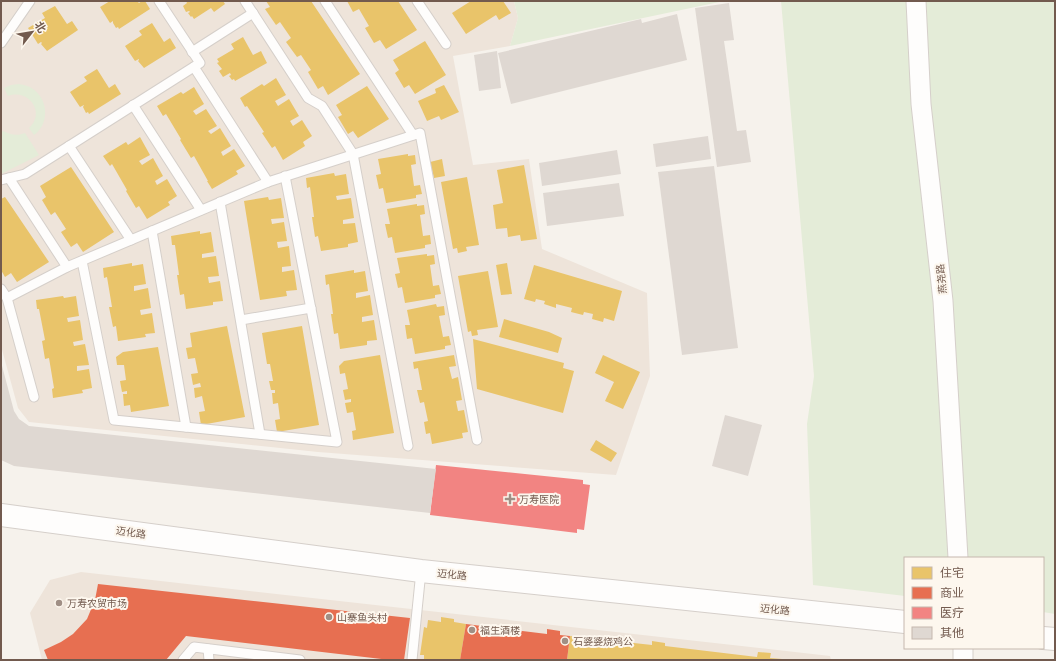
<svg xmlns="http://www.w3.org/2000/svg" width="1056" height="661" viewBox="0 0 1056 661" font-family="'Noto Sans','Noto Sans SC',sans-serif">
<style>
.residential{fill:#eee4da}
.green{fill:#e4ecd8}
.homes{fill:#e9c46a}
.shops{fill:#e76f51}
.health{fill:#f28482}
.building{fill:#dfd8d2}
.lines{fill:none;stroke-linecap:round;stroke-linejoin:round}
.service-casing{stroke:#d5cfca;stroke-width:11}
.minor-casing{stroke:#d5cfca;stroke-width:21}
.tertiary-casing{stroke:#d5cfca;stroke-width:24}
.service{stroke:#fefdfc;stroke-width:9}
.minor{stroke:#fefdfc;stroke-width:19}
.tertiary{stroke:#fefdfc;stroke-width:22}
.poi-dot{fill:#a08f85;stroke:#fdf7ee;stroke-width:1.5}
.labels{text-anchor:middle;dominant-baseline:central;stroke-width:4;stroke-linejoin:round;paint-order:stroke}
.street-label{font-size:10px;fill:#725a4e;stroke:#fdf7ee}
.poi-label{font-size:10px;fill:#725a4e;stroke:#fdf7ee;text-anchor:start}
</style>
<rect width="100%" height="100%" fill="#f6f2ec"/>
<g class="residential">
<polygon points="1,1 514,1 518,18 510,46 453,56 473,165 529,159 542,249 647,293 650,376 616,475 318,452 29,422 18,408 1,346"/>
<polygon points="81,572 830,656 831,660 42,660 30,613 50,580"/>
</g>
<g class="green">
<polygon points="514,1 724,1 510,46 518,18"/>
<polygon points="781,1 1055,1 1055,614 1043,612 1043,558 905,558 905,596 813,585 807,424 814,376"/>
<path d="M19 84C24 85 29 86 33 89 49 100 49 125 34 135L29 128C46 113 29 88 8 96L4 88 11 85Z"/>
<path d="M3 131C11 135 17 136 25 133L39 155 1 174V132Z"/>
</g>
<g class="homes">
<polygon points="110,1 137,1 139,3 142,1 145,1 150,9 119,29 118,27 116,28 113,23 113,21 110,23 100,7"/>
<polygon points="186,1 223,1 225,4 214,12 211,8 194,19 192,16 191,17 188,13 190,12 189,11 186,12 183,6 187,3"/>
<polygon points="266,1 311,1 360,74 328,95 323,86 318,89 308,72 311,70 301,55 297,57 286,42 291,38 280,22 276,25 265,9 270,7"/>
<polygon points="347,1 398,1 417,30 386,49 380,40 374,43 365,28 369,26 359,9 353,12"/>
<polygon points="471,1 503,1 511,13 499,20 496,15 466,34 452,13"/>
<polygon points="55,6 67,24 72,21 78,30 47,51 41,44 42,43 41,42 38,44 28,28 45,18 42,13"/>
<polygon points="152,23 164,42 170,38 176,48 144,68 138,61 139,60 139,59 135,61 125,46 142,35 139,31"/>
<polygon points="243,37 253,55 261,51 267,63 235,81 234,79 232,80 229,76 231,75 230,73 223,77 219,71 222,69 217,63 219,62 217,59 234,49 231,44"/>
<polygon points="425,41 446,75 415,94 409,85 404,88 395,73 399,70 393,60"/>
<polygon points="97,69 109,88 115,84 121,94 89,114 88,112 86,113 83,107 84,105 80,107 70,92 87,81 84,77"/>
<polygon points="276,78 286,95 275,101 278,106 289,99 299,116 290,121 293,126 302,120 312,136 303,142 305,146 283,160 275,146 272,148 262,133 264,132 247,106 245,107 240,98 262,84 264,86"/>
<polygon points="444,85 459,112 441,120 439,116 427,121 418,101 436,93 435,89"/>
<polygon points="367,86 389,119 358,138 353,131 348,134 338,117 342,115 336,105"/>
<polygon points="194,87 204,104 193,111 196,115 206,109 217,126 208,131 211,134 220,128 231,146 221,152 223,156 234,149 245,166 236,171 238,174 212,189 207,181 208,181 194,156 191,158 180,140 181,139 166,114 163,116 157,106 181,92 183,94"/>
<polygon points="140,137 150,155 139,161 142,165 153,158 163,176 155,181 157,185 167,179 177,196 168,202 170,205 147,219 139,206 136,208 126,191 127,190 112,164 110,166 103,156 126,142 128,145"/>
<polygon points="408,154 408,156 415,155 416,164 411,165 414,186 420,185 422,194 416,195 416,198 386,203 383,188 379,189 376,175 381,174 378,159"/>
<polygon points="442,159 445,176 434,178 430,162"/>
<polygon points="524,165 537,239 521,241 520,235 508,237 507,228 496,229 493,205 503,203 497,170"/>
<polygon points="71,167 114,232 83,252 77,243 71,247 61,232 66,229 55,212 51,215 42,200 46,197 40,186"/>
<polygon points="334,173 335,176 346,174 349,194 336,196 337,200 351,198 354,218 343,220 343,224 355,223 358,242 348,244 348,247 321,251 318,236 315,237 312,217 314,217 310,187 307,188 306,178"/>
<polygon points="467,177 479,245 466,247 467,251 458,253 457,248 453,249 441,182"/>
<polygon points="5,197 49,262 17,282 11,273 5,277 1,270 1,199"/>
<polygon points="268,197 269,200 281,198 284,218 271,219 272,224 284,222 287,241 277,242 278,248 289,246 291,266 282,267 282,272 294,270 297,290 286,291 287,296 260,300 244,201"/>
<polygon points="417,204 417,206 424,205 425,214 420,215 423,236 430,235 431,244 425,245 425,248 395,253 392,237 388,238 385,224 390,224 387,209"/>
<polygon points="200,231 200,234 211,232 214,252 202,254 202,258 216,256 219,276 208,277 209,283 220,281 223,301 213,302 213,305 186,309 184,294 180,295 177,275 179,275 175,245 172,245 171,236"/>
<polygon points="427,254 427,256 434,255 435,264 430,265 433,286 439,285 441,294 435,295 435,298 405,303 402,287 398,288 395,274 400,273 397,258"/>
<polygon points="132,263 132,266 143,264 146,284 134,286 134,291 148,288 151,308 140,310 141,315 152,313 155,333 145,334 146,337 118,341 116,326 113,327 109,307 112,307 107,277 104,278 103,268"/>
<polygon points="507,263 512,294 501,295 496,265"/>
<polygon points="534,265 622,291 614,321 604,318 603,322 592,319 593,314 584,312 583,315 571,312 572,308 556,304 556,308 544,304 545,301 536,299 535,302 524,299"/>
<polygon points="354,270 354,273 365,271 368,291 356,293 356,298 370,295 373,315 362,317 362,322 374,320 377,340 367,341 367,345 340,349 338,333 334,334 331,314 333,314 329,284 326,285 325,275"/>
<polygon points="488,271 498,327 477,330 478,335 472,336 471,331 468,332 458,276"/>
<polygon points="63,296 64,298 76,296 79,316 67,318 68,322 80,320 83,340 73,342 74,346 85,344 89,365 77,366 77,371 89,369 92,388 82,390 83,393 53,398 52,389 54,388 49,358 45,359 42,341 45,340 39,309 37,309 36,300"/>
<polygon points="436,304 437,307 444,306 445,315 439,316 443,337 449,336 451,345 445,346 445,349 415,354 412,338 407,339 405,325 410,325 407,310"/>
<polygon points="504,319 549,332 562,338 558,353 499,337"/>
<polygon points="227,326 245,417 201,425 199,412 205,411 202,396 195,398 194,388 201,387 200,383 193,385 191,374 198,373 195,358 188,359 186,348 192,347 190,333"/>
<polygon points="302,326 319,425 277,432 275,420 280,419 278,403 273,404 272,393 275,393 275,390 271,390 269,381 273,381 270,364 267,364 262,333"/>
<polygon points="473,339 564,363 563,368 574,371 563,413 477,389"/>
<polygon points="158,347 169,406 131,412 130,405 124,406 123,394 127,394 127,391 122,392 120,381 126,380 124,365 117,365 116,357 123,352"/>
<polygon points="380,355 394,433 353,440 352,431 356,430 353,412 347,413 345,403 351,402 351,399 345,400 343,390 348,389 345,373 340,374 339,366 344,361"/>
<polygon points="454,355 456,366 449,367 452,379 458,377 462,400 456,401 458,411 464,410 468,432 462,433 463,438 432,444 430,433 426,434 424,422 428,421 424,402 420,403 417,390 422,390 418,368 414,369 413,362"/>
<polygon points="603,355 640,372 623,409 605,401 614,382 595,373"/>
<polygon points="596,440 617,453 611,462 590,450"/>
<polygon points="441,617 454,619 454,622 466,624 460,660 424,660 424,655 420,655 424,627 427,628 428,620 441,622"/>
<polygon points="570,636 652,645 652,641 665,643 665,646 757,657 758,652 771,653 770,658 782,659 782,660 567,660"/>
</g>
<g class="shops">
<polygon points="98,584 410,618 404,660 390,660 186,636 166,660 48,660 44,650 61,642 73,634 87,619 95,600"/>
<polygon points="466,624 547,634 547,629 560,631 560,635 570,636 567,660 460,660"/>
</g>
<polygon class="health" points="436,465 583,480 583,484 590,485 584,530 577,529 577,533 430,515"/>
<g class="building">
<polygon points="729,3 734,40 724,41 737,131 746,130 751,162 717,167 695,8"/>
<polygon points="677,14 687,60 511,104 498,53 641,19 642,23"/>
<polygon points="497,51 501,88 479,91 474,55"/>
<polygon points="708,136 711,159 656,167 653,144"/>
<polygon points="617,150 621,174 542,186 539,163"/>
<polygon points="714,166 738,348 682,355 658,172"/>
<polygon points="619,183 624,216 547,226 543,193"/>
<polygon points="1,362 14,411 19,419 29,426 436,469 430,513 14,466 1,460"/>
<polygon points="725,415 762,425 748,476 712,466"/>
</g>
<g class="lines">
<g class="service-casing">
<g id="service">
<polyline points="245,1 308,98 322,106 353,154 408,446"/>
<polyline points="325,1 413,135"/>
<polyline points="417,1 446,44"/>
<polyline points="1,43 30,1"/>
<polyline points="192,52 253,13"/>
<polyline points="194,67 268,182"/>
<polyline points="133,105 201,210"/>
<polyline points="69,146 131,240"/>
<polyline points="9,178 67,267"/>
<polyline points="1,180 25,174 200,63 159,1"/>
<polyline points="220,202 260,434"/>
<polyline points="152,231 186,427"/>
<polyline points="82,261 114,420 337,442 285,176"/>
<polyline points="1,289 7,298 34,397"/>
<polyline points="7,298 67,267 268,182 420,133 477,440"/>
<polyline points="241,320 311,308"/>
<polyline points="208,649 209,660"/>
<polyline points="183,660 194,647 300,660"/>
<polyline points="412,660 421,571"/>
</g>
</g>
<g class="minor-casing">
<g id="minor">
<polyline points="916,1 921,104 943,301 958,558"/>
<polyline points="963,648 963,660"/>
</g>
</g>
<g class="tertiary-casing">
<g id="tertiary">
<polyline points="1,515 421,571 905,622"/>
<polyline points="1043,638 1055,639"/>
</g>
</g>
<use href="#service" class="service"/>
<use href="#minor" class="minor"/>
<use href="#tertiary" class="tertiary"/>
</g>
<g class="poi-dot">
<path d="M508 493h4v4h4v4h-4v4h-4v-4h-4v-4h4z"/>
<circle cx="59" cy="603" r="4"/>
<circle cx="329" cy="617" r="4"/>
<circle cx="472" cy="630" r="4"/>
<circle cx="565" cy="641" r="4"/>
</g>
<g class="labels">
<g class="street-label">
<text transform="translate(941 279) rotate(-96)">燕尧路</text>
<text transform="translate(131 532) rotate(8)">迈化路</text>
<text transform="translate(452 574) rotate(6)">迈化路</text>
<text transform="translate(775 609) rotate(6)">迈化路</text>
</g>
<g class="poi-label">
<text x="519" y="499">万寿医院</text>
<text x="67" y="603">万寿农贸市场</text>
<text x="337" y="617">山寨鱼头村</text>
<text x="480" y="630">福生酒楼</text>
<text x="573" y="641">石婆婆烧鸡公</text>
</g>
</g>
<rect width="1056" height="661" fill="none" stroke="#725a4e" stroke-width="4"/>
<rect x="904" y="557" width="140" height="92" fill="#fdf7ee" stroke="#c5b8ae"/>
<rect x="912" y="567" width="20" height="12" fill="#e9c46a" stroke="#c5b8ae"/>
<text x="940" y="577" font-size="12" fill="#725a4e">住宅</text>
<rect x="912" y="587" width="20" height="12" fill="#e76f51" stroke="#c5b8ae"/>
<text x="940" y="597" font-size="12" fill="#725a4e">商业</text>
<rect x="912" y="607" width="20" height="12" fill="#f28482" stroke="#c5b8ae"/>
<text x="940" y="617" font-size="12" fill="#725a4e">医疗</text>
<rect x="912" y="627" width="20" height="12" fill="#dfd8d2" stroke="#c5b8ae"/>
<text x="940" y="637" font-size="12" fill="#725a4e">其他</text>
<g transform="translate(32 32) rotate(59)" stroke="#fdf7ee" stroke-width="3" paint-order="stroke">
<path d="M0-3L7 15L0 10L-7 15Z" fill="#725a4e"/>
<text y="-6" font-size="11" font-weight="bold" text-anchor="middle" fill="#725a4e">北</text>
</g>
</svg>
